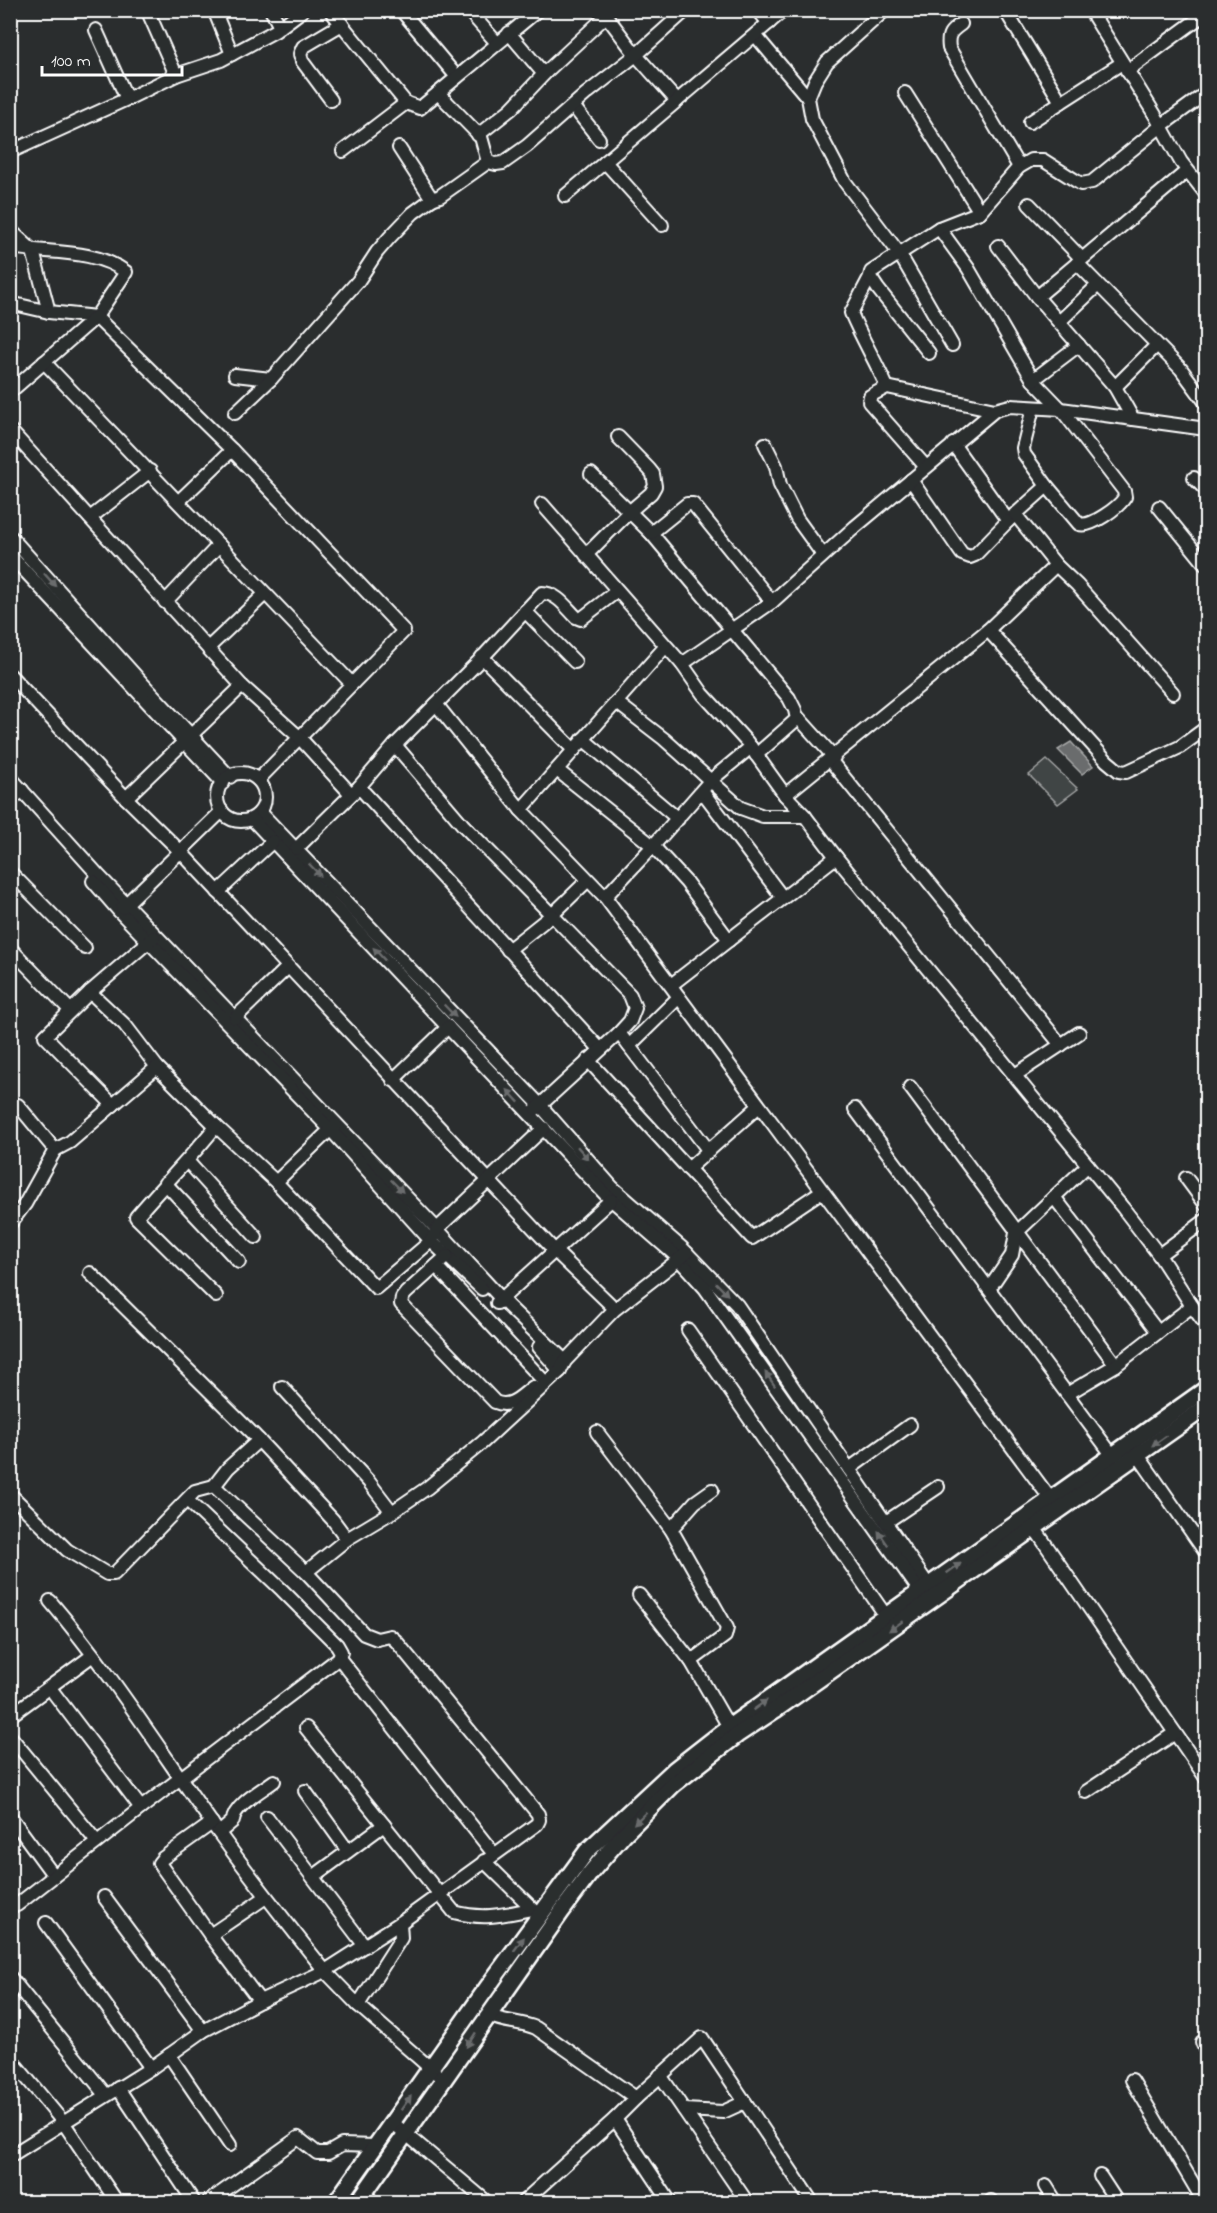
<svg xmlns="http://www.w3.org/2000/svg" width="1217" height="2213" viewBox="0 0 1217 2213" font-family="'Indie Flower',sans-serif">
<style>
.green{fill:#414445;stroke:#a0a2a2;stroke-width:1.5}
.water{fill:#6a6c6d;stroke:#a6a7a7;stroke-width:1.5}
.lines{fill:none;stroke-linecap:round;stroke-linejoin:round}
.minor-casing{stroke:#fff;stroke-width:16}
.major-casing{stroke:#fff;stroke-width:20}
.minor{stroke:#2a2d2e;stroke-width:12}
.major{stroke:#2a2d2e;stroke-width:15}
.oneway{fill:#6a6c6d}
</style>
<rect width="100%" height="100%" fill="#2a2d2e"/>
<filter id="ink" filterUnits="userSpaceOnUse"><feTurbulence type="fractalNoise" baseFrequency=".0167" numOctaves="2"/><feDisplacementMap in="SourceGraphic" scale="12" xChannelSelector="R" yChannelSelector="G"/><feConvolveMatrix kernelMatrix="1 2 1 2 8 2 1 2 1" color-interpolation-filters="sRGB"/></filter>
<g filter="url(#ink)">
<polygon class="green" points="1047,760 1078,789 1058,804 1029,775"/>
<polygon class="water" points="1071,742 1093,766 1082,774 1058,750"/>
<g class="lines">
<g class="minor-casing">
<g id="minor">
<polyline points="214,10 232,54"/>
<polyline points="271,10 280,27"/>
<polyline points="330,10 406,103"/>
<polyline points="401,10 457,77"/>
<polyline points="468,10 497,43"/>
<polyline points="602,10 636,55 677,101"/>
<polyline points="758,10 769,23"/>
<polyline points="885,10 827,62 815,81 808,98 812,119 845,182 899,253 952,345"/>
<polyline points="1005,10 1061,102"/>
<polyline points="1090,10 1155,115 1181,162 1206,194"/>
<polyline points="149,14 176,75"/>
<path d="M961 24C951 31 947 34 949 48L1019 167"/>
<polyline points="96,30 127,99 176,75 221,60 275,31 303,10"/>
<polyline points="509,33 544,74"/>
<polyline points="755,35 808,98"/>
<polyline points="1127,71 1206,13"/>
<polyline points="438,93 481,137 488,162"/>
<polyline points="905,93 980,212"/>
<polyline points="331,100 302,61 300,54 303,47 342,24"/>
<polyline points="573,106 599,139"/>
<polyline points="1030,122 1122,63"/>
<polyline points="478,135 511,109 547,71 606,16"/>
<polyline points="399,148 432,199 440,196 488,162 496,164 503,163 527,146 586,94 636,55 684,12"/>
<polyline points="343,151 406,103 420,108 538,10"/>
<polyline points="10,152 127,99"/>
<polyline points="605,162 662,225"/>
<polyline points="565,196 784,10"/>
<polyline points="1029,204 1082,259"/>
<path d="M939 228 968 268 1033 380 1061 409 1124 491 1125 497C1119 507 1091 528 1079 524L1047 486 1024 454 1023 448 1033 408"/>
<polyline points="10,230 33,251 49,312"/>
<polyline points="998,246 1037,297"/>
<path d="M10 247C49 254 93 248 126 272L96 317 49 312 10 303"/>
<polyline points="1077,263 1181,369 1206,403"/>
<path d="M870 277 851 313C862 339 876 362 887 387"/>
<polyline points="1059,322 1098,285"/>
<polyline points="929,353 878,289 870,277 871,272 939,228 980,212 1019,167 1031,160 1043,160 1081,184 1092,182 1161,126 1206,93"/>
<polyline points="44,362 352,684"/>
<polyline points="235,375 271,379 358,281 377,252 390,237 413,213 432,199"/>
<polyline points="1033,380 1079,345"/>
<polyline points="1115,387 1157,345"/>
<polyline points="10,392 96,317 232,450 404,631 258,780"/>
<polyline points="235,413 271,379"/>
<polyline points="1133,419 1115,387 1037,297 1187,171"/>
<polyline points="10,430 242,686 298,736 351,794"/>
<polyline points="765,444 776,466 780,485 797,519 823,555"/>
<polyline points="953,444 1008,521 1047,486"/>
<polyline points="926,467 869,402 870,396 887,387 995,410"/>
<polyline points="591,474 651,533 789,698 795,710 797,719 756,755"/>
<polyline points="1194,478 1206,490"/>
<polyline points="911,480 962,554 970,557 975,555 1008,521"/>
<polyline points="179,501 232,450"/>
<polyline points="542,504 682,664 703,694 747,742 785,795 805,816 836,857 1123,1208 1159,1255 1192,1306 1206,1325"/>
<polyline points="1159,507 1206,565"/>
<polyline points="90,518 150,471"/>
<polyline points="651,533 687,504 693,504 772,602"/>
<polyline points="10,536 143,684 230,777"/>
<polyline points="10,555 223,783"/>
<polyline points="586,555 629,512 651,493 655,486 653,474 649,469 618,437"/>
<polyline points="1056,565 1077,585 1173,693"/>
<polyline points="165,602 219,545"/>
<polyline points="525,611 575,662"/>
<polyline points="988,630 1107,761 1119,771 1126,772 1180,747 1206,728"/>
<polyline points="208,648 265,594"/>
<polyline points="482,657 574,750"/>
<polyline points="682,664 772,602 855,527 995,410 1010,406 1061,409 1206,429"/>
<polyline points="10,675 126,798 181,852 555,1251 610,1304"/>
<polyline points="616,702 664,739 741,808 763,816 805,816"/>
<polyline points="436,704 521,810 605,897 1055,1505"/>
<polyline points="797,716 834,757"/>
<polyline points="583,739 678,819"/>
<polyline points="395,745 463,825 552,915 587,881"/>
<polyline points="830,760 1061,1045"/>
<polyline points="557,770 653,846 686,882 729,940"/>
<circle cx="241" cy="797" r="24"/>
<polyline points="10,777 100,877 437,1229 508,1306 565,1361"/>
<polyline points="359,787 600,1049"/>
<polyline points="702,791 783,898"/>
<polyline points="785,795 988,630 1056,565 1015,514"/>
<polyline points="126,798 242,686"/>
<polyline points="10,801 22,790"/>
<polyline points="521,810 665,647"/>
<polyline points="260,812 540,1105 612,1187 682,1248 737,1305 933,1592"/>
<polyline points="252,819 606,1195 675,1255 705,1288 924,1597"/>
<path d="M296 849 359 787 395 745 479 661 542 593C557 593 566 607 576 617L581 619 617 591"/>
<polyline points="10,872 85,948"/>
<polyline points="93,881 119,911 330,1129 431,1241 482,1289"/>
<polyline points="218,892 273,841"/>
<polyline points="605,897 653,846 710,781 751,747"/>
<polyline points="122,908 222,811"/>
<polyline points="154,937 90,992 125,1025 157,1067"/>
<polyline points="10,948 70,1010"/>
<polyline points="508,950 552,915 630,995 635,1008 630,1021 619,1033 536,1109"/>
<polyline points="671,985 836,857"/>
<polyline points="90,992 45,1036 113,1105"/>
<polyline points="235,1018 288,967"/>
<polyline points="619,1033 709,1151"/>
<polyline points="629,1046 679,997"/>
<polyline points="588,1060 752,1238 822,1191"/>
<polyline points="1015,1075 1079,1033"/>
<polyline points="393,1080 448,1027"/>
<polyline points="910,1087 1116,1365"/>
<polyline points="18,1105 55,1150 70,1142 157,1067 216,1126 276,1182 376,1288 431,1241 437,1229 544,1128"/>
<polyline points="855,1109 1113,1456"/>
<polyline points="188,1162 256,1237"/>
<polyline points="688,1169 759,1106"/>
<polyline points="1186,1178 1206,1205"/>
<polyline points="276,1182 336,1124"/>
<polyline points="165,1183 239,1262"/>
<polyline points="1054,1197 1158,1332"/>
<polyline points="10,1224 25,1204 55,1150"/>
<polyline points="1159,1255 1206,1220"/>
<path d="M447 1256 406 1293 402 1298 401 1304 495 1402C511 1409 521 1396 533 1387"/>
<polyline points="436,1266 542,1379"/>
<polyline points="90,1273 254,1435 333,1520 347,1539"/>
<polyline points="989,1289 1012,1255 1016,1233 1088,1165"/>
<path d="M216 1296 136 1217C162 1186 191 1158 216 1126"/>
<polyline points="497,1303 611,1200"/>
<polyline points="688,1330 886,1616"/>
<polyline points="539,1347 560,1371"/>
<polyline points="282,1387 369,1482 392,1512"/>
<polyline points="1067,1394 1116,1365 1192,1306"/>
<polyline points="597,1432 671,1529"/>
<polyline points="1133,1448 1206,1553"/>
<polyline points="849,1469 910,1425"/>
<polyline points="214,1486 228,1468 259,1440"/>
<polyline points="712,1490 695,1502 671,1529 727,1628 725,1636 691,1661 729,1727 734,1732"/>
<polyline points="10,1494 67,1550 107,1574 114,1574 195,1491 214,1486 306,1572"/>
<polyline points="886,1522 938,1487"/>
<polyline points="1035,1529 1206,1778"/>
<polyline points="639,1595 691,1661"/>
<path d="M50 1601C109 1670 158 1747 211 1822 247 1873 286 1922 325 1971L400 1923 537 1824 539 1820 538 1814 396 1641 390 1636 377 1639 364 1634 306 1572 347 1539 392 1512 427 1488 483 1442 560 1371 565 1361 614 1310 687 1253"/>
<polyline points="339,1658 494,1854"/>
<polyline points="50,1688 141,1808"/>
<polyline points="10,1716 93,1655"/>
<path d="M306 1728 454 1912C484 1920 502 1915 531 1909"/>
<polyline points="10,1736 97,1842"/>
<polyline points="305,1791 348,1851"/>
<polyline points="1086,1792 1175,1733"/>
<polyline points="10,1816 54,1876"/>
<polyline points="267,1817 365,1946"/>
<polyline points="212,1823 163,1858 159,1863 210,1935 260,2001"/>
<path d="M219 1833 233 1821C233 1806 262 1790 274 1781"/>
<polyline points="484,1861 535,1911"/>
<polyline points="313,1877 384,1825"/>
<polyline points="104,1897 203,2031"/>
<polyline points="10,1902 17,1905 141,1808 339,1658 341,1652 337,1645 282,1590 187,1500"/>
<polyline points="46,1923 151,2068"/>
<polyline points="210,1935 266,1897"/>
<polyline points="10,1977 106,2095"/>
<polyline points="358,2005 401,1938 400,1923"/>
<path d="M488 2015C504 2023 520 2021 536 2028L636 2098 702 2038 812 2202"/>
<polyline points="1202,2042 1206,2051"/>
<polyline points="169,2055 230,2145"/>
<polyline points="10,2058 63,2122 117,2202"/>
<polyline points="660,2075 747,2202"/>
<polyline points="1132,2080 1204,2202"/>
<polyline points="118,2088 194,2202"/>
<polyline points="684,2110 723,2112 745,2102"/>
<polyline points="615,2119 636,2098"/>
<polyline points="392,2122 487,2202"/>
<polyline points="10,2156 151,2068 203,2031 260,2001 325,1971 358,2005 437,2074"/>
<polyline points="1100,2176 1117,2202"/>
<polyline points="1046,2186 1056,2202"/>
<polyline points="991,2201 992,2202"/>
<polyline points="208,2202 298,2138 317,2153 328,2153 342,2145 375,2146"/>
<polyline points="523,2202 615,2119 670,2202"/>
</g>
</g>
<g class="major-casing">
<g id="major">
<polyline points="336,2202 494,1978 587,1851 674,1770 729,1727 1206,1389"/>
<polyline points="358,2202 562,1911 591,1872 623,1835 674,1784 737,1735 775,1710 1206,1407"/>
</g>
</g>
<use href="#minor" class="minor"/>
<use href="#major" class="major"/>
</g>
<defs><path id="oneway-solid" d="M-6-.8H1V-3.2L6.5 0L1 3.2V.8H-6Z" transform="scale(1.5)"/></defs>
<g class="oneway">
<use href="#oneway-solid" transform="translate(50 580) rotate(48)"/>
<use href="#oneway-solid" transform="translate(315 870) rotate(46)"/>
<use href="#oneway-solid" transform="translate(379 954) rotate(-133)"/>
<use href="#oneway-solid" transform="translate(450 1011) rotate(46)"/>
<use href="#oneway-solid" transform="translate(513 1096) rotate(-133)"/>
<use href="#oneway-solid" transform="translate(583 1153) rotate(49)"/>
<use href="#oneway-solid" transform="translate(397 1186) rotate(46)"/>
<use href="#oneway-solid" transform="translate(722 1289) rotate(46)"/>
<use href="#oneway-solid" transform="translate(770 1379) rotate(-125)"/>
<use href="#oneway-solid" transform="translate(1159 1441) rotate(145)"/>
<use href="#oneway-solid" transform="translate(883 1538) rotate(-125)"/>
<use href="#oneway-solid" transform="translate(954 1568) rotate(-35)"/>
<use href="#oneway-solid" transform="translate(896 1626) rotate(145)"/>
<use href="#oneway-solid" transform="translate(760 1705) rotate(-35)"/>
<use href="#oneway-solid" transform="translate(640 1818) rotate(136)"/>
<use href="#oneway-solid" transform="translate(519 1944) rotate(-53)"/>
<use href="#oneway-solid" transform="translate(471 2040) rotate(123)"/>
<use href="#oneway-solid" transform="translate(406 2103) rotate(-54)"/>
</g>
</g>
<rect width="1217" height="2213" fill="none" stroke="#2a2d2e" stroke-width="36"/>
<rect x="18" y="18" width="1181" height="2177" fill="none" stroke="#fff" stroke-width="2" filter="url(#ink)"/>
<path d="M42 66v9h140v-9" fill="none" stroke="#ffffff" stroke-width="3"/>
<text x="51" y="66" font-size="18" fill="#ffffff" stroke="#2a2d2e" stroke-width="4.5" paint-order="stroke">100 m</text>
</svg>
